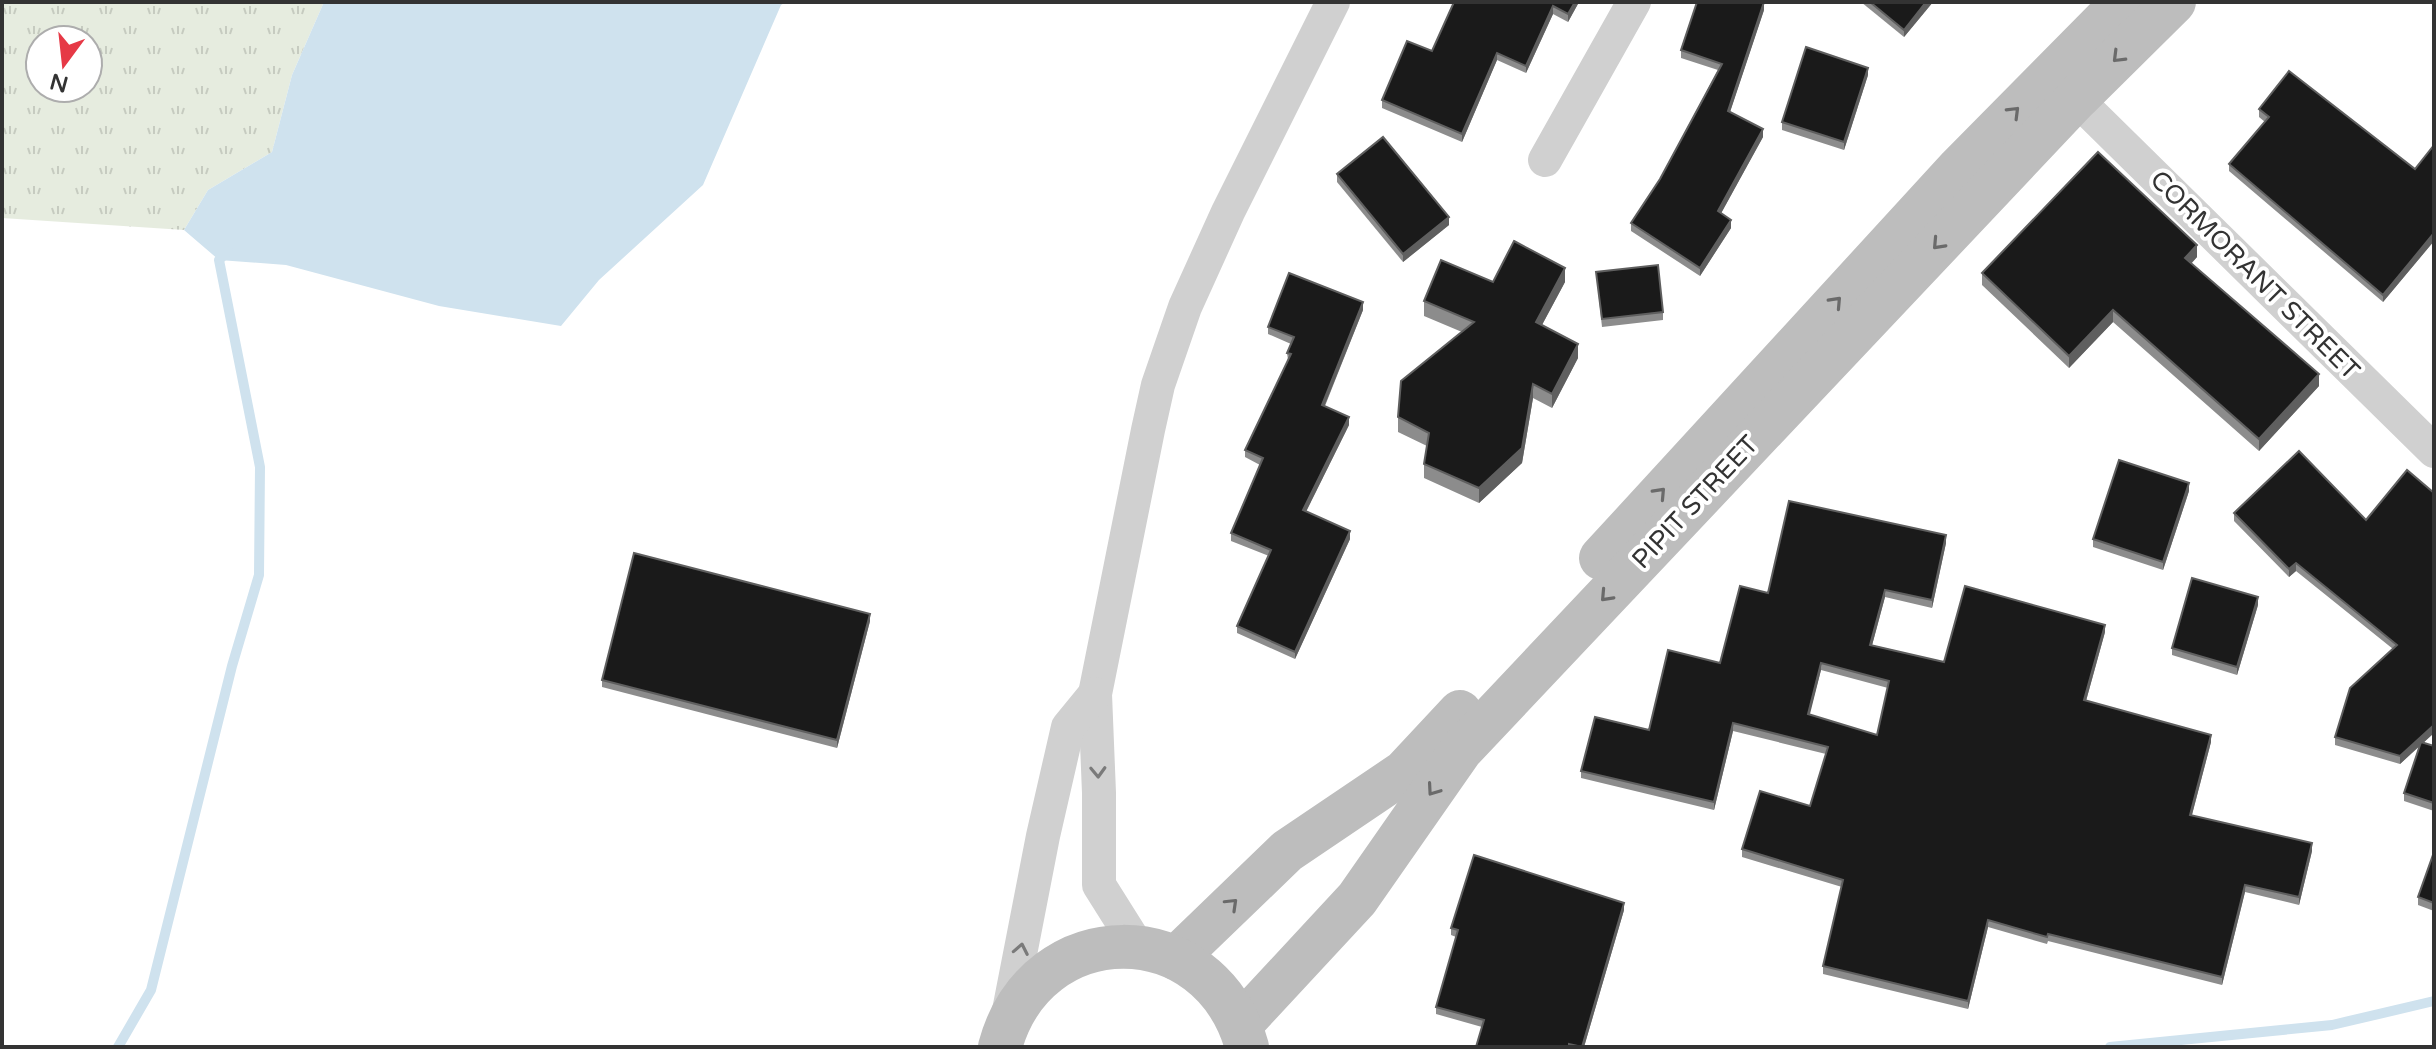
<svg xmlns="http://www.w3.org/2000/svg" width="2436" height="1049" viewBox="0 0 2436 1049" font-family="'Varela Round',sans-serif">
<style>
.grass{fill:url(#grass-tufts);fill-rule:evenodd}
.water{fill:#cfe2ee}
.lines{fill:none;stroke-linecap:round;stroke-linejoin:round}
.stream{stroke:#cfe2ee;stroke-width:10}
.street{stroke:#d0d0d0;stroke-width:34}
.secondary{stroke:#bdbdbd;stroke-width:44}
.wall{fill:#8c8c8c;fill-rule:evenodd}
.shaded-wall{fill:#5f5f5f}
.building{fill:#1a1a1a;stroke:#5f5f5f;stroke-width:2;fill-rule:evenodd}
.oneway{stroke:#6a6a6a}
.oneway2{stroke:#7a7a7a}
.labels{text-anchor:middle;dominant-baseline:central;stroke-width:8;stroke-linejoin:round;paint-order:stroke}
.street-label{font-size:26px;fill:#333;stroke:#fff}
</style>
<defs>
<pattern id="grass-tufts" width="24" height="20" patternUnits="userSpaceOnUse" patternTransform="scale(2)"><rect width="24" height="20" fill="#e6ecdf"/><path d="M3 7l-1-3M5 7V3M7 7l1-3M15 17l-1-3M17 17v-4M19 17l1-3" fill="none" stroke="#c6cbc0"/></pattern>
</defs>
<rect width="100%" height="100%" fill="#fff"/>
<path class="grass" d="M2 2H324L292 75 272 152 208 190 184 230 2 218ZM40 40H88V88H40Z"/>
<polygon class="water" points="324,2 786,2 781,5 703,185 599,280 561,326 439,306 286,265 219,260 184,230 208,190 272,152 292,75"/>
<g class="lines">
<g class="stream">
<polyline points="118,1047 151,990 232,666 259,575 260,467 219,260 228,251"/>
<polyline points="2110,1047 2332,1025 2434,1001"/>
</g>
<g class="street">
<polyline points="2058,81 2434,451"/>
<polyline points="1545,160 1634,2"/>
<polyline points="1138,947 1099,885 1099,793 1095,694 1148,430 1158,385 1185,307 1228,212 1333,2"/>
<polyline points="1007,1021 1043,836 1068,727 1095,694"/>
</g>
<g class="secondary">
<polyline points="1601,558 1959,168 2123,2"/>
<polyline points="1176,958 1287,851 1404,772 1460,712"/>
<polyline points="1241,1024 1357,899 1461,750 2076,99 2174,2"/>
<path d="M1000 1047C1036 914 1210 913 1247 1047"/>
</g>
</g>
<g class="wall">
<polygon points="1454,2 1579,2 1568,22 1553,14 1526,73 1497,60 1462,142 1382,108 1382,100 1432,51"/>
<polygon points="1861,2 1933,2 1904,37"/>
<polygon points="1764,10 1730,112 1763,137 1721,213 1731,228 1700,276 1631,231 1631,223 1660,179 1718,70 1681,58 1681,50"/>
<polygon points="1868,75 1844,150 1782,130 1782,122"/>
<polygon points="2259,109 2415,169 2434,145 2434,241 2383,302 2229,171 2229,164 2265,122 2259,117"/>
<polygon points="1337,174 1449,225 1403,262 1337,182"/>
<polygon points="2197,257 2191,264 2319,386 2259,451 2113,322 2069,368 1982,285 1982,273"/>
<polygon points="1596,272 1663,312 1663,320 1602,327"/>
<polygon points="1493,282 1565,282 1542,325 1578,358 1552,408 1533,398 1522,463 1479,503 1424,478 1424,464 1427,446 1398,432 1398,417 1462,332 1424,316 1424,301"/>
<polygon points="1363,310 1325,406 1349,425 1306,511 1350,539 1295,659 1237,633 1237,626 1269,556 1231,541 1231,533 1260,465 1245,457 1245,450 1288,360 1287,353 1291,344 1268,334 1268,327"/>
<polygon points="2189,491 2163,570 2093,547 2093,539"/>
<polygon points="2434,493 2434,733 2423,743 2434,746 2434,811 2404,801 2404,793 2420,745 2400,764 2335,745 2335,737 2393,649 2296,571 2289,577 2234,521 2234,513 2366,520"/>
<path d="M1946 543 1932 608 1885 597 1872 645 1944 662 2105 632 2086 701 2211 742 2192 815 2312 851 2299 905 2245 892 2222 985 2048 941 2047 944 1988 927 1968 1009 1823 974V966L1842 887 1742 857V849L1810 806 1826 754 1733 731 1714 810 1581 778V771L1649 730 1720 663 1768 593ZM1821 670 1888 688 1877 735 1809 715Z"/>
<polygon points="2258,605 2237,675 2172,655 2172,648"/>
<polygon points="870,621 837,748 602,687 602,680"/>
<polygon points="2434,852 2434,911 2418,905 2418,897"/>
<polygon points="1624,910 1584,1047 1476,1047 1482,1027 1436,1014 1436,1007 1456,937 1451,935 1451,928"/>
</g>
<g class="shaded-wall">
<polygon points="1575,2 1579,2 1568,22 1568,14"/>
<polygon points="1764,2 1764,10 1728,118 1728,111"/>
<polygon points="1926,2 1933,2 1904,37 1904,30"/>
<polygon points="1553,6 1553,14 1526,73 1526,66"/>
<polygon points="1497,53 1497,60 1462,142 1462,134"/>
<polygon points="1868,68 1868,75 1844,150 1844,142"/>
<polygon points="1763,129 1763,137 1718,219 1718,211"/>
<polygon points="1449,217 1449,225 1403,262 1403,254"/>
<polygon points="1731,220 1731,228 1700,276 1700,268"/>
<polygon points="2434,233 2434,241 2383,302 2383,295"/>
<polygon points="2197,245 2197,257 2185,270 2185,258"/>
<polygon points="1565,268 1565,282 1536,336 1536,322"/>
<polygon points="1363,302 1363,310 1322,412 1322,405"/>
<polygon points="2113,310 2113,322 2069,368 2069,356"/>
<polygon points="1578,344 1578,358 1552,408 1552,394"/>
<polygon points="2319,374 2319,386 2259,451 2259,439"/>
<polygon points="1533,384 1533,398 1522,463 1479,503 1479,488"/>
<polygon points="1349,417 1349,425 1303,518 1303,510"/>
<polygon points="2189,483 2189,491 2163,570 2163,562"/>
<polygon points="1350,531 1350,539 1295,659 1295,652"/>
<polygon points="1946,535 1946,543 1932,608 1932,600"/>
<polygon points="2296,563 2296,571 2289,577 2289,569"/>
<polygon points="1885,590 1885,597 1870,653 1870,645"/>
<polygon points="2258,597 2258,605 2237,675 2237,667"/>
<polygon points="870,614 870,621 837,748 837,740"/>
<polygon points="2105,625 2105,632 2084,708 2084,700"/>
<polygon points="1821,663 1821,670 1808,722 1808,714"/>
<polygon points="1733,723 1733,731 1714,810 1714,802"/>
<polygon points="2434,725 2434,733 2400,764 2400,756"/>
<polygon points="2211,735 2211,742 2190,822 2190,815"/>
<polygon points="2312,843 2312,851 2299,905 2299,897"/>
<polygon points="2245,885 2245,892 2222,985 2222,977"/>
<polygon points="1624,903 1624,910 1584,1047 1582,1047"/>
<polygon points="1988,920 1988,927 1968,1009 1968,1001"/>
</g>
<g class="building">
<polygon points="1454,2 1575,2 1568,14 1553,6 1526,66 1497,53 1462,134 1382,100 1407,41 1432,51"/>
<polygon points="1697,2 1764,2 1728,111 1763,129 1718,211 1731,220 1700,268 1631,223 1660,179 1722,64 1681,50"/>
<polygon points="1870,2 1926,2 1904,30"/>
<polygon points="1806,47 1868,68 1844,142 1782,122"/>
<polygon points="2289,71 2415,169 2434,145 2434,233 2383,295 2229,164 2269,117 2259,109"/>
<polygon points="1383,137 1449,217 1403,254 1337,174"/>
<polygon points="2098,152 2197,245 2185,258 2319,374 2259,439 2113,310 2069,356 1982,273"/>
<polygon points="1514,241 1565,268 1536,322 1578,344 1552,394 1533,384 1522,448 1479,488 1424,464 1429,433 1398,417 1401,381 1474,322 1424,301 1441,260 1493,282"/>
<polygon points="1658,265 1663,312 1602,319 1596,272"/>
<polygon points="1289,273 1363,302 1322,405 1349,417 1303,510 1350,531 1295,652 1237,626 1271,550 1231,533 1263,458 1245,450 1291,354 1287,353 1294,337 1268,327"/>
<polygon points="2299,451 2366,520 2407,470 2434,493 2434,725 2400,756 2335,737 2350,688 2397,645 2296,563 2289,569 2234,513"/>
<polygon points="2119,460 2189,483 2163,562 2093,539"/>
<path d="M1789 501 1946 535 1932 600 1885 590 1870 645 1944 662 1965 586 2105 625 2084 700 2211 735 2190 815 2312 843 2299 897 2245 885 2222 977 2048 934 2047 937 1988 920 1968 1001 1823 966 1843 880 1742 849 1760 791 1810 806 1828 747 1733 723 1714 802 1581 771 1595 717 1649 730 1668 650 1720 663 1740 586 1768 593ZM1821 663 1889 681 1877 735 1808 714Z"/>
<polygon points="634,553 870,614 837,740 602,680"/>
<polygon points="2192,578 2258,597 2237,667 2172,648"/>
<polygon points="2421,742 2434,746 2434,803 2404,793"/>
<polygon points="2434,852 2434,903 2418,897"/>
<polygon points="1474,855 1624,903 1582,1047 1569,1044 1569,1047 1476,1047 1484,1020 1436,1007 1458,930 1451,928"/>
</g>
<defs><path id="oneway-chevron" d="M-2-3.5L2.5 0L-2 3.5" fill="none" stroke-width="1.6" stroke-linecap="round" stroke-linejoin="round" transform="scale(2)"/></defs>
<g class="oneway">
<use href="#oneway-chevron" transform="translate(2118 57) rotate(135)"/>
<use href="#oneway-chevron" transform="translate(2014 112) rotate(-45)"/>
<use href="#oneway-chevron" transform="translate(1938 244) rotate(133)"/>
<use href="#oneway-chevron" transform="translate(1836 302) rotate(-47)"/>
<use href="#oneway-chevron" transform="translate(1660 493) rotate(-47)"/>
<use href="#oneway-chevron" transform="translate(1606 596) rotate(133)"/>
<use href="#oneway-chevron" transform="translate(1433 790) rotate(125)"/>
<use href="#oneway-chevron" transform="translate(1232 904) rotate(-44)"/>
</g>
<g class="oneway2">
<use href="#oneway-chevron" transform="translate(1098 772) rotate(88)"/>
<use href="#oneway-chevron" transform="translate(1021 949) rotate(-79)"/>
</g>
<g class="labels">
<g class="street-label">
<text transform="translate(2255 275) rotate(45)">CORMORANT STREET</text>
<text transform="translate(1695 502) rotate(-47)">PIPIT STREET</text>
</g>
</g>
<rect width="2436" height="1049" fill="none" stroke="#333333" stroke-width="8"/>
<g transform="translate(64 64) rotate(195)"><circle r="38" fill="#ffffff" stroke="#adadad" stroke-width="2"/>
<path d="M0-6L14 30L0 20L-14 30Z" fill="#e63946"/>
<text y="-12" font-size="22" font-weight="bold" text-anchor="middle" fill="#333333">N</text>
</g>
</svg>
